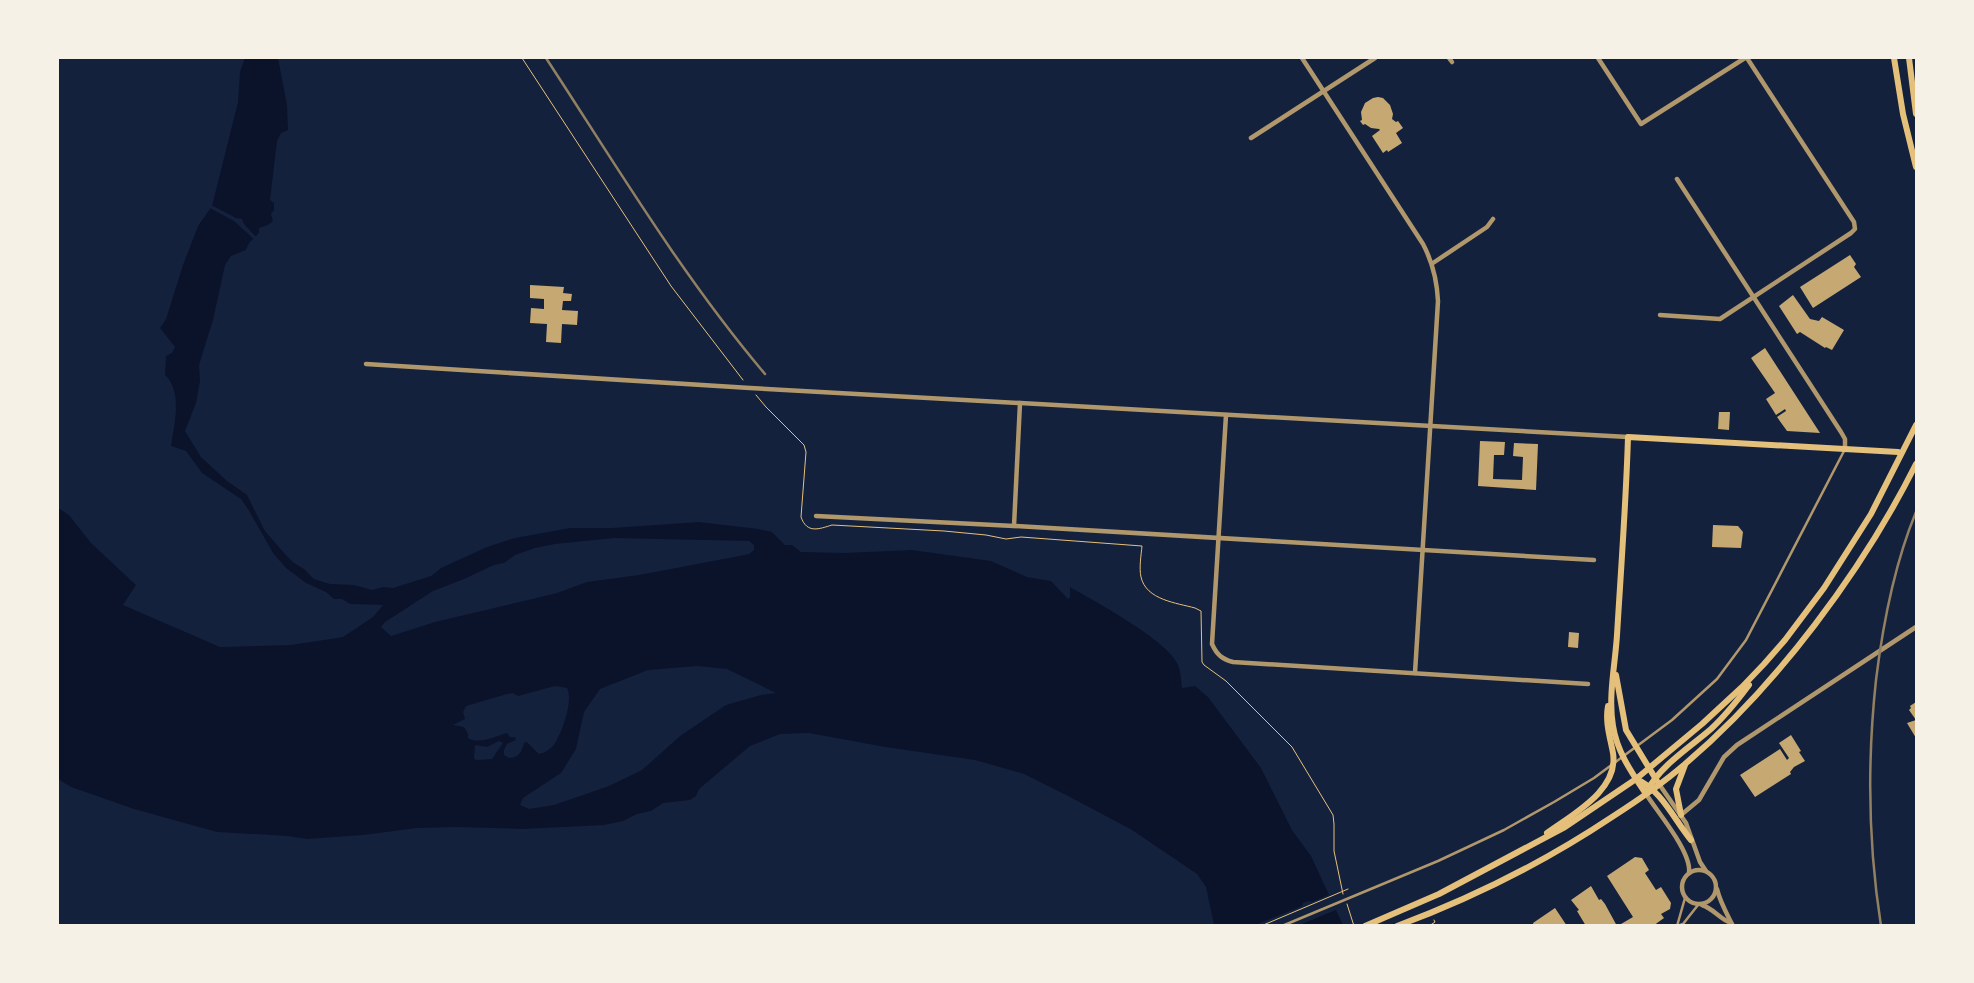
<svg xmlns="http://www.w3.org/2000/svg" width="1974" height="983" viewBox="0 0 1974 983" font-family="'Roboto Condensed',sans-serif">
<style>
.water{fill:#0b132b;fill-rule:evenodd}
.pier{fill:#14213d}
.building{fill:#c6a872}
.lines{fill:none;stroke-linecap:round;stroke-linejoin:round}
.path{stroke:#e5c07b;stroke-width:1}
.service{stroke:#b1986c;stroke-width:2.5}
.minor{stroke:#b1986c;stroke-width:4.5}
.secondary{stroke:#e5c07b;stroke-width:6}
.rail{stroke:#918062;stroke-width:2.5}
</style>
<rect width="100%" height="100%" fill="#14213d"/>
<path class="water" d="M245 58H278L287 105 288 130 281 133 277 141 270 200 274 203V210L271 214 273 221 268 225 259 228V233L249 243 246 250 231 256 225 265 213 320 199 365 200 381 196 403 185 431 201 457 227 481 247 495 265 531 285 554 294 563 304 569 314 579 330 584 354 585 372 590 383 587 393 588 431 576 441 568 487 547 515 538 570 528H612L699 522 759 529 772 532 785 545H792L801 552 844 553 912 550 991 561 1027 577 1051 581 1068 599 1070 597V587C1094 601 1168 640 1178 665 1181 672 1181 681 1182 688L1195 686 1208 697 1261 768 1292 830 1311 856 1343 925H1214L1206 887 1197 874 1132 830 1070 797 1024 774 975 760 885 747 809 733 780 734 750 746 699 789 696 796 690 800 663 803 651 811 637 814 623 821 604 825 523 829 457 827 417 828 363 835 307 839 287 836 217 832 134 809 71 787 58 779V508L69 515 91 543 136 585 123 605 220 647 291 645 343 637 373 617 383 605 350 604 342 599H334L326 592 306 583 286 568 273 553 248 509 241 499 202 473 186 451 171 446C174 424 183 392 165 375L166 356 172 353 175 347 160 328 166 319 183 265 198 226 212 206 238 102 240 72ZM614 538 749 541 754 545V550L749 554 739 556 639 575 587 582 557 593 435 622 391 636 381 627 385 622 433 591 464 579 494 565 504 563 515 555 535 548 555 544ZM698 666 727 669 776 693 761 695 726 705 680 736 642 770 609 786 554 805 529 809 520 805 523 798 561 773 576 749 584 712 600 689 648 670ZM555 686 567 688C574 700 561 736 553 746 549 750 544 753 539 754L527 742 524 743C521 752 520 757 509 758L504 755V750L507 744 516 740 515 737H510L507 733C496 736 479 745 468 738V734L464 727 453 725 465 719 463 712 466 706 507 694 513 693 518 696ZM499 741 503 743 492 759 477 760 474 759 475 745 487 747Z"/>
<g class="pier">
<polygon points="211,205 236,218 242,219 244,224 257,238 255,240 234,221 210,208"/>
<polygon points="1331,894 1338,909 1297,926 1255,925 1302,906 1303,903 1309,901 1312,902"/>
</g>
<g class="building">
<polygon points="1378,97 1383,98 1390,105 1393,114 1392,119 1396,122 1398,121 1403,128 1396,133 1402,143 1388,152 1387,150 1383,153 1372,136 1380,130 1379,129 1371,128 1365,124 1363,125 1360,121 1362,120 1361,112 1365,103 1373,98"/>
<polygon points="1850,255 1856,264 1854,267 1861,277 1813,308 1800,287"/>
<polygon points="530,285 564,287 563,293 572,294 571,301 563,301 562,310 578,311 577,325 562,324 561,343 546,342 547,324 530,323 531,308 544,309 544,299 530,298"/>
<polygon points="1793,295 1810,319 1819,321 1822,317 1844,330 1832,350 1826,347 1825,348 1800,332 1797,334 1779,306"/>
<polygon points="1765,348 1820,433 1787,431 1777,417 1786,411 1785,409 1776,415 1766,399 1775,393 1751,358"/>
<polygon points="1719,412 1730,412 1729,430 1718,429"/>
<polygon points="1480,441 1505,442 1504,455 1494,455 1493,479 1522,480 1523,457 1513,456 1514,443 1538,444 1536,490 1478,486"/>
<polygon points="1713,525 1738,526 1743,532 1741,548 1712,547"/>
<polygon points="1569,632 1579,633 1578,648 1568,647"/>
<polygon points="1916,702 1916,738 1907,723 1916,720 1909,710 1911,708 1910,706"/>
<polygon points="1791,735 1801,751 1799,752 1805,761 1794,767 1790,772 1791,774 1755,797 1740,775 1780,749 1787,760 1789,758 1779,743"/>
<polygon points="1635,857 1642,858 1649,870 1645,873 1656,890 1661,887 1671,903 1670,909 1661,914 1664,918 1653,926 1622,926 1621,924 1633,917 1607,876"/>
<polygon points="1591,886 1599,900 1601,899 1605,904 1617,926 1586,926 1577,911 1579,910 1571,900"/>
<polygon points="1555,908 1567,926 1534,926 1533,923"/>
</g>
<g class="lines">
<g class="path">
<polyline points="522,58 671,286 743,380"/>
<path d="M756 395 766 407 804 445 806 452 801 517C807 534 819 529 832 525L944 531 986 535 1006 539 1021 537 1142 546C1141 556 1139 568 1141 577 1146 600 1177 603 1195 608L1201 611 1202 662 1204 665 1226 681 1292 747 1333 815 1334 824V851L1343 894"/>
<polyline points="1347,904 1354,926"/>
<polyline points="1261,926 1348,889"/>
<polyline points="1429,926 1435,922 1434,920"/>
</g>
<g class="service">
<polyline points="1282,926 1438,861 1504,830 1554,802 1594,778 1672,720 1717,679 1746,640 1844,451"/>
<polyline points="1677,926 1683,924 1698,905"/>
<polyline points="1677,926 1685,898"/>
</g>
<g class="minor">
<path d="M1302 58 1423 244C1433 263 1437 280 1438 301L1415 673"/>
<polyline points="1449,58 1452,62"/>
<polyline points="1598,58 1641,124 1745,58"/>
<polyline points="1251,138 1375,58"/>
<polyline points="1677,179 1841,432 1845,439 1845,450"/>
<polyline points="1433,263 1487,227 1493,219"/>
<polyline points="1660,315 1720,319 1851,233 1855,229 1854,222 1747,58"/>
<polyline points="366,364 750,388 1628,437"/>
<path d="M1226 415 1212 644C1217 655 1222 659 1233 662L1588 684"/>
<polyline points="816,516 1014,526 1594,560"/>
<polyline points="1014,526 1020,403"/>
<polyline points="1659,784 1686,823 1700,862 1706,871"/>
<path d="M1646 794C1658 813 1692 852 1689 873"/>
<polyline points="1681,815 1699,800 1724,757 1737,745 1916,627"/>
<circle cx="1699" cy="887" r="17"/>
<path d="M1717 889C1720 902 1727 914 1733 926"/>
<path d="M1702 905C1714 909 1720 919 1731 923"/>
</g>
<g class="secondary">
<polyline points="1894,58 1903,114 1916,167"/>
<polyline points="1909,58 1916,114"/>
<polyline points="1616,675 1626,730 1657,781"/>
<path d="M1636 779C1661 789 1675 821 1691 840"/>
<path d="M1647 791C1661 765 1689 748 1711 729 1725 716 1737 701 1749 685"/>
<path d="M1646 794C1632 773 1617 752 1613 726 1608 696 1615 666 1617 635 1621 569 1626 503 1628 437L1898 452"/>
<polyline points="1681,815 1676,789 1685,765"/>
<path d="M1547 833C1573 814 1619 790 1613 753 1610 737 1605 722 1608 706"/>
<polyline points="1365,926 1439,894 1565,827 1636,779 1702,724 1742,687 1764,664 1785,640 1824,588 1871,514 1916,425"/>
<path d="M1397 926C1475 897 1543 863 1612 817 1637 801 1662 784 1685 764 1776 687 1863 570 1916 464"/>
</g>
<g class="rail">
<path d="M546 58C616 165 682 276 765 374"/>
<path d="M1881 926C1868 843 1867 763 1876 680 1883 623 1894 565 1916 512"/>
</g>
</g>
<rect width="1974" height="983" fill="none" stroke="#f6f1e7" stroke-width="118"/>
</svg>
